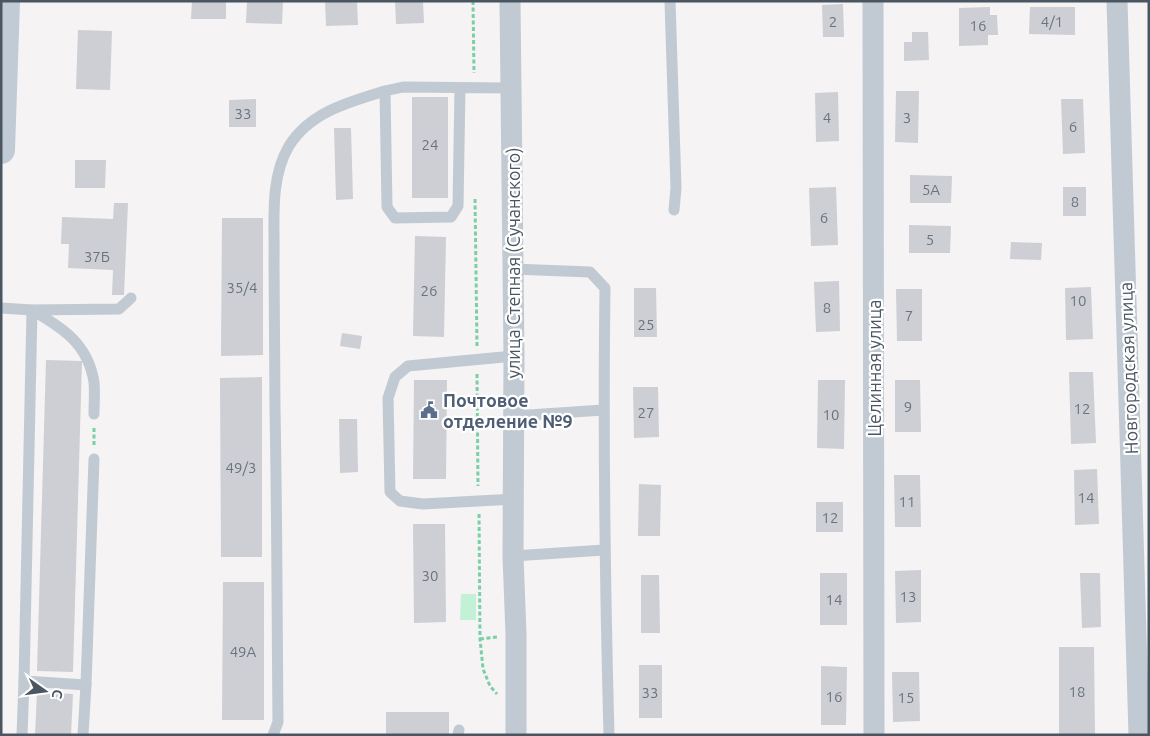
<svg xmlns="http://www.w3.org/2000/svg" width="1150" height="736" viewBox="0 0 1150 736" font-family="Ubuntu,sans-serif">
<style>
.green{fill:#c3f1d5}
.building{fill:#cdcfd5}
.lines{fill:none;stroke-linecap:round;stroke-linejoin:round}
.path{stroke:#7ad0a6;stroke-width:3;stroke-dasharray:4 2.5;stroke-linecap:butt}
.service{stroke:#c1cad2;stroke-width:11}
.minor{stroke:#c1cad2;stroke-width:21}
.secondary{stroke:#c1cbd6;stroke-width:28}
.labels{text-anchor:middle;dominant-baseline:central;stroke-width:4.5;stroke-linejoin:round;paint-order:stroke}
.number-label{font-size:15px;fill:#6b747e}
.street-label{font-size:18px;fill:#4a5661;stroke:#fff}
.service-label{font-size:18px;font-weight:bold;fill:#4e5e75;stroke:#fff;text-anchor:start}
</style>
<rect width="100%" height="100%" fill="#f5f3f3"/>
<polygon class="green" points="461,594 476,594 476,620 460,620"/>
<g class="building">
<polygon points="192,1 226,1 226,19 191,19"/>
<polygon points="247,1 283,1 282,24 246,23"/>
<polygon points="325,1 357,1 358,25 326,26"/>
<polygon points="395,1 423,1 424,23 396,24"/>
<polygon points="843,4 844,37 823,37 822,5"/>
<polygon points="990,7 990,15 997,15 998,35 988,35 988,45 959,46 959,8"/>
<polygon points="1030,7 1075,7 1075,35 1029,34"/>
<polygon points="78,30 112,31 110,90 76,89"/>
<polygon points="912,32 928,32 929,60 904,61 904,42 912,42"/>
<polygon points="896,91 919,91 918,143 895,142"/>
<polygon points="838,92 839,141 816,142 815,93"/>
<rect x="412" y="97" width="36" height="101"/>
<polygon points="256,99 256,127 229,127 229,100"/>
<polygon points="1061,99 1083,99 1085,153 1063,154"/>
<polygon points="334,128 351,128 353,199 336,200"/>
<polygon points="75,160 106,160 105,188 75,188"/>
<polygon points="910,175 952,176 951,203 910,203"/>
<polygon points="836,187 838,245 811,246 809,188"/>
<rect x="1063" y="187" width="23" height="29"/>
<polygon points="114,203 128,203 124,295 112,295 113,270 68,268 69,244 61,244 62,217 113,219"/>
<polygon points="222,218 263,218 263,355 221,356"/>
<polygon points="909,225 951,226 950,253 909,253"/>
<polygon points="415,236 446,237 444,337 413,336"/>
<polygon points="1011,242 1042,243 1041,260 1010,259"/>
<polygon points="839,281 840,331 816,332 814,282"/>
<polygon points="1091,287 1093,339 1066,340 1065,288"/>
<polygon points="634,288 656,288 657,337 634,337"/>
<polygon points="896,289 922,289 922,341 897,341"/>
<polygon points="342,333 362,336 360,349 340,346"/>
<polygon points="46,360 82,361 73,672 37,671"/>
<polygon points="1069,372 1093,372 1096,443 1071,444"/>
<polygon points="262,377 262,557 221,557 220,378"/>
<polygon points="414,380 447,380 446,479 413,479"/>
<polygon points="818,380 845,380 844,449 817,448"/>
<polygon points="895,380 920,380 921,432 895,432"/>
<polygon points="633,387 658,387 659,437 634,438"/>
<polygon points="339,419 357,419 358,472 340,473"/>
<polygon points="1097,469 1099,524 1075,525 1074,470"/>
<polygon points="894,475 920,475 921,527 895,527"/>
<polygon points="639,484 661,485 660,536 638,536"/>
<rect x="816" y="502" width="27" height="30"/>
<polygon points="413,524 445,524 446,622 414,623"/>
<polygon points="921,570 921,622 896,623 895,571"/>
<rect x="820" y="573" width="27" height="52"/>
<polygon points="1080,573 1100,573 1101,627 1082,628"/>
<polygon points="641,575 659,575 660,633 641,633"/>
<polygon points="223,582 264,582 264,720 222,720"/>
<polygon points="1059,647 1094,647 1095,735 1059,735"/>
<rect x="639" y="665" width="23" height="53"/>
<polygon points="821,666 847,667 846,725 821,725"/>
<polygon points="892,672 919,672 920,721 893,722"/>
<polygon points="37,692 73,694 71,735 35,735"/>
<rect x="386" y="712" width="63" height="23"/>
</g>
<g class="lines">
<g class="path">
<polyline points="473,1 474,73"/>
<polyline points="475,199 477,346"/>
<polyline points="477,374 478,486"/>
<polyline points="94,445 94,427"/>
<polyline points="479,514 480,639 483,669 490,686 497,694"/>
<polyline points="480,639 497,637"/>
</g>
<g class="service">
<polyline points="670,1 676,188 674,210"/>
<polyline points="460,88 458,206 451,217 395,218 387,207 385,91 403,87 512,88"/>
<path d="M513 269 590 272 605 288C603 437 605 586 609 735"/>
<polyline points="1,308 32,310 119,309 131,298"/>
<polyline points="514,416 603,410"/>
<polyline points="513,499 423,504 400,501 390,492 388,398 395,377 408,366 514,356"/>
<polyline points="513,556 604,550"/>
<polyline points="24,681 86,685"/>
<path d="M22 735 24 681 32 310C63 328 88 344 94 382 95 392 94 403 94 414"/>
<polyline points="83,735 86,685 94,459"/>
<path d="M273 735 278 722C277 617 277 512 275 408 275 359 274 310 274 261 275 224 269 179 289 146 310 112 349 102 385 91"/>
<polyline points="458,735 459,730"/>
</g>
<g class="minor">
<polyline points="510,1 514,356 513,556 516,634 516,735"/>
<polyline points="873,1 874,735"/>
<polyline points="1117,1 1139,735"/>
</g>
<polyline class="secondary" points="1,150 6,1"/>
</g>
<defs>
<g id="civic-bare" transform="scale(1.35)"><path d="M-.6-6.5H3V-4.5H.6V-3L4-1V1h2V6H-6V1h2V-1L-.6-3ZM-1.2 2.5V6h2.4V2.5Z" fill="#5c6f8a" stroke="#fff" stroke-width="2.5" paint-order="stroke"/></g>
</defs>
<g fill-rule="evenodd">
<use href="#civic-bare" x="429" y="410"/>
</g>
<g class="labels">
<g class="number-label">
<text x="833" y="21">2</text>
<text x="1052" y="21">4/1</text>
<text x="978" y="25">16</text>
<text x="243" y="113">33</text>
<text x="827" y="117">4</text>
<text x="907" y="117">3</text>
<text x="1073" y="126">6</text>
<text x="430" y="144">24</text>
<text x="931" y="189">5А</text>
<text x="1075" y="201">8</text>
<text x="824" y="217">6</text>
<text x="930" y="239">5</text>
<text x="97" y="256">37Б</text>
<text x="242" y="287">35/4</text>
<text x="429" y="290">26</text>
<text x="1078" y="300">10</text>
<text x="827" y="307">8</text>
<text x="909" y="315">7</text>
<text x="646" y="324">25</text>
<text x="908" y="406">9</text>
<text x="1082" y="408">12</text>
<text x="646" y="412">27</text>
<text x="831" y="414">10</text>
<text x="241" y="467">49/3</text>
<text x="1086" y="497">14</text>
<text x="907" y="501">11</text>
<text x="830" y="517">12</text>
<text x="430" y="575">30</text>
<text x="908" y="596">13</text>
<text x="834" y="599">14</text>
<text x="243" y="651">49А</text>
<text x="1077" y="691">18</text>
<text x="650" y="692">33</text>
<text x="834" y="696">16</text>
<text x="906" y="697">15</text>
</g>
<g class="street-label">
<text transform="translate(513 263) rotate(-90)">улица Степная (Сучанского)</text>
<text transform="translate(874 368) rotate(-90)">Целинная улица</text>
<text transform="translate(1128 368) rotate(-92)">Новгородская улица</text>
</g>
<g class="service-label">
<text x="443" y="400">Почтовое<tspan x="443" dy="21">отделение №9</tspan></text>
</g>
</g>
<rect width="1150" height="736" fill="none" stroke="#4a5661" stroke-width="5"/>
<g transform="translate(45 691) rotate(104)" stroke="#ffffff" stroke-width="4" paint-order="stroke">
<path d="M0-4L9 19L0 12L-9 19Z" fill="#4a5661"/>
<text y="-8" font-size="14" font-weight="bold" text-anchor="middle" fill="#4a5661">С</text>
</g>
</svg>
